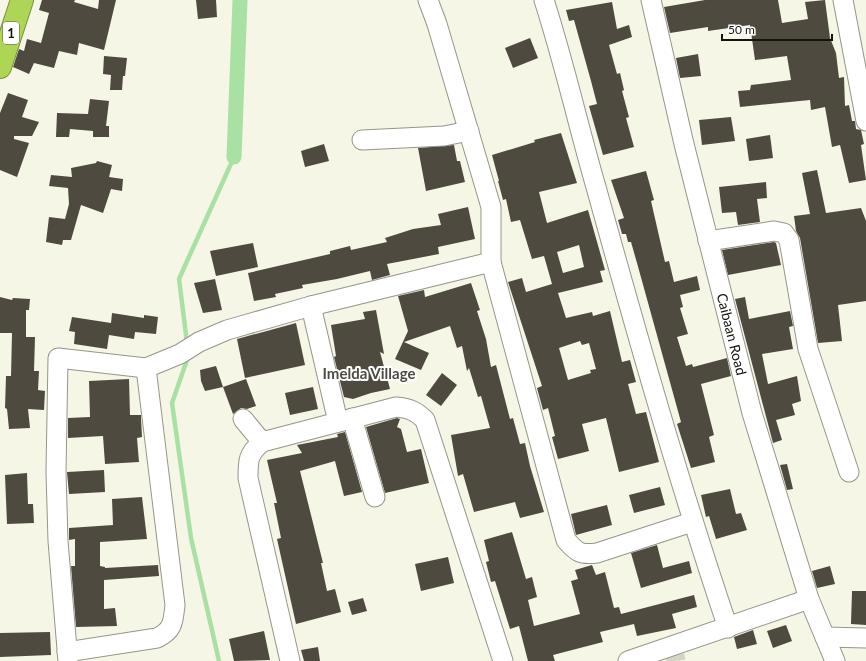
<svg xmlns="http://www.w3.org/2000/svg" width="866" height="661" viewBox="0 0 866 661" font-family="Lato,sans-serif">
<style>
.lines{fill:none;stroke-linecap:round;stroke-linejoin:round}
.stream{stroke:#a9e0a4;stroke-width:4.5}
.canal{stroke:#a9e0a4;stroke-width:15}
.building{fill:#4f4a3f;fill-rule:evenodd}
.minor-tunnel{stroke:#d4d4c7;stroke-width:19;stroke-dasharray:19 10;stroke-linecap:butt}
.minor-casing{stroke:#969688;stroke-width:21}
.highway-casing{stroke:#78913d;stroke-width:24}
.minor{stroke:#fff;stroke-width:19}
.highway{stroke:#aed556;stroke-width:22}
.labels{text-anchor:middle;dominant-baseline:central;stroke-width:4;stroke-linejoin:round;paint-order:stroke}
.shield{fill:#fff;stroke:#5a5a57;stroke-width:1}
.shield-label{font-size:13px;font-weight:bold;fill:#14140f}
.street-label{font-size:14px;fill:#14140f;stroke:#fff}
.neighbourhood-label{font-size:15px;font-weight:bold;fill:#4d4c40;stroke:#fff}
</style>
<rect width="100%" height="100%" fill="#f6f6e7"/>
<g class="lines">
<g class="stream">
<polyline points="187,343 179,279 234,157"/>
<polyline points="188,357 172,403 191,538 219,661"/>
</g>
<polyline class="canal" points="234,157 240,0"/>
</g>
<g class="building">
<polygon points="42,0 75,0 74,2 98,9 99,0 116,0 104,50 79,43 77,55 59,51 54,68 34,63 29,74 13,67 19,49 24,51 27,39 41,43 49,13 39,10"/>
<polygon points="196,0 216,0 217,17 198,19"/>
<polygon points="705,0 778,0 782,23 808,19 805,2 825,0 830,38 836,53 839,78 844,77 845,106 849,105 852,121 855,121 856,129 861,130 864,144 861,145 866,180 849,183 840,145 832,147 825,107 811,110 810,100 740,107 738,91 750,90 751,85 791,80 787,56 755,60 750,25 708,31 708,27 670,33 664,7"/>
<polygon points="612,2 617,29 629,25 632,37 609,45 617,74 620,73 624,90 622,91 629,117 626,118 634,147 603,155 589,106 597,104 591,81 574,20 569,21 566,10"/>
<polygon points="530,38 538,58 513,68 505,48"/>
<polygon points="698,54 701,76 680,78 676,58"/>
<polygon points="104,56 127,58 125,76 123,76 122,90 110,90 111,75 103,74"/>
<polygon points="8,93 28,100 22,117 39,122 32,136 14,136 14,139 29,143 17,177 0,170 0,113"/>
<polygon points="90,99 109,101 106,126 109,126 109,137 93,137 93,131 70,129 69,137 56,137 57,113 88,114"/>
<polygon points="731,117 735,141 702,145 699,120"/>
<path d="M561 133 577 183 539 192 547 223 588 210 605 270 600 271 603 282 558 293 566 318 592 312 593 316 610 311 622 362 630 360 636 382 628 384 636 414 646 412 659 462 619 472 606 418 582 424 589 451 558 459 552 437 555 436 548 408 543 410 537 388 542 386 508 282 522 278 526 292 552 284 544 256 532 259 520 220 511 222 506 199 503 200 498 181H499L492 155 535 142 534 140ZM579 245 584 267 563 273 557 252ZM580 341 582 345 589 343 596 369 590 370 591 373 568 380 559 348Z"/>
<polygon points="770,135 773,158 749,161 746,139"/>
<polygon points="324,144 329,161 305,167 301,151"/>
<polygon points="454,145 457,161 460,161 465,182 426,191 418,148"/>
<polygon points="97,161 112,165 109,177 123,179 122,191 111,189 103,213 81,205 71,240 63,240 62,245 46,242 49,217 65,219 69,204 68,188 49,186 51,175 72,177 71,168 96,163"/>
<polygon points="817,170 826,213 861,208 866,221 866,301 838,305 842,341 818,343 800,238 796,231 794,216 810,214 802,173"/>
<polygon points="646,171 654,200 651,201 665,262 669,261 674,282 697,276 700,290 680,295 683,307 680,308 688,334 677,337 686,366 692,364 693,367 727,358 731,376 701,384 714,435 709,437 715,462 691,468 677,424 681,422 637,263 631,242 628,242 626,234 622,234 618,220 624,218 611,180"/>
<polygon points="766,182 767,198 757,199 760,222 738,225 736,212 722,213 719,187"/>
<polygon points="468,207 475,239 438,247 439,254 387,264 390,275 372,280 370,271 337,279 302,285 303,288 275,294 276,297 254,301 248,273 330,254 330,251 350,246 351,250 387,242 385,238 413,229 441,225 438,214"/>
<polygon points="774,242 776,243 781,265 728,275 722,250"/>
<polygon points="253,243 258,267 216,276 210,251"/>
<polygon points="215,279 222,310 203,313 194,283"/>
<polygon points="471,283 480,310 477,311 486,339 491,367 496,365 510,419 513,418 520,444 525,443 530,466 544,512 520,518 515,502 474,512 463,474 458,476 451,435 490,428 481,396 478,397 469,368 467,371 462,346 457,348 450,326 404,342 429,353 421,370 395,359 408,331 398,296 424,290 425,297"/>
<polygon points="0,297 12,300 13,298 30,299 29,310 26,310 26,337 35,337 34,371 39,371 38,390 45,391 44,410 28,409 30,428 9,429 7,409 5,408 6,376 11,376 12,333 0,333"/>
<polygon points="745,297 749,319 790,311 793,326 789,327 793,349 762,354 768,384 797,376 801,401 792,404 795,415 776,420 782,440 773,443 735,299"/>
<polygon points="376,310 384,354 380,352 390,389 371,393 353,399 344,397 334,357 336,356 331,325 365,319 363,312"/>
<polygon points="112,313 144,318 144,315 158,317 156,334 135,332 134,339 109,335 107,349 74,344 75,332 69,331 72,317 111,323"/>
<polygon points="296,323 305,365 245,378 237,339"/>
<polygon points="216,366 223,387 205,391 201,381 200,370"/>
<polygon points="442,373 457,385 441,406 426,395"/>
<polygon points="129,379 130,415 141,415 141,418 142,437 137,438 139,462 105,464 103,436 68,438 68,418 90,417 89,381"/>
<polygon points="246,379 256,406 247,409 241,408 233,414 223,387"/>
<polygon points="313,387 318,409 290,415 285,393"/>
<polygon points="397,418 400,419 397,427 401,429 407,452 421,449 429,483 385,493 366,427"/>
<polygon points="345,432 362,492 344,496 335,461 300,471 323,563 321,563 327,591 335,589 341,612 296,624 277,539 281,538 274,503 277,503 267,460 302,453 297,445 338,437 337,434"/>
<polygon points="787,464 793,489 787,490 780,465"/>
<polygon points="104,470 105,492 69,494 67,472"/>
<polygon points="27,473 28,504 33,504 34,523 7,524 5,475"/>
<polygon points="660,487 665,505 634,513 629,495"/>
<polygon points="730,489 736,514 741,513 747,530 716,539 709,516 706,517 701,495"/>
<polygon points="142,497 147,539 100,542 100,566 105,567 105,568 158,565 159,576 104,580 104,609 115,608 117,626 76,627 71,566 75,566 75,539 69,540 69,528 113,525 112,499"/>
<polygon points="607,505 612,525 576,535 571,514"/>
<polygon points="512,532 526,579 532,577 537,597 528,600 534,626 580,614 571,581 578,579 575,570 592,565 596,575 605,572 614,608 619,607 621,614 694,595 697,607 672,614 676,628 637,636 634,624 600,632 603,642 553,655 555,661 528,661 519,626 510,629 495,581 491,582 486,562 489,561 484,540"/>
<polygon points="657,545 663,568 689,561 692,573 641,588 631,553"/>
<polygon points="448,557 454,583 421,591 415,564"/>
<polygon points="830,566 835,584 817,588 812,571"/>
<polygon points="852,591 866,591 866,625 851,624"/>
<polygon points="363,598 367,611 352,615 348,602"/>
<polygon points="786,625 792,641 773,648 767,631"/>
<polygon points="753,630 757,644 737,649 734,637"/>
<polygon points="264,631 270,660 234,661 229,639"/>
<polygon points="50,632 51,655 0,657 0,633"/>
<polygon points="318,647 320,661 304,661 301,650"/>
</g>
<g class="lines">
<polyline class="minor-tunnel" points="675,655 676,661"/>
<g class="minor-casing">
<g id="minor">
<path d="M428 0 437 24 491 207V262L566 540C577 553 581 555 597 553L692 522"/>
<path d="M544 0C564 62 578 125 596 187 637 335 679 483 728 628"/>
<polyline points="651,0 684,144 752,413 809,599 835,661"/>
<polyline points="843,0 866,121"/>
<polyline points="362,140 444,136 469,131"/>
<polyline points="708,241 774,231 784,233 789,240 808,349 849,472"/>
<polyline points="311,306 338,422"/>
<polyline points="352,418 375,497"/>
<polyline points="243,419 262,442"/>
<polyline points="825,637 866,638"/>
<path d="M67 652 157 638C173 630 173 623 175 605L146 368"/>
<polyline points="68,661 58,541 56,472 58,358 146,368 180,354 199,342 227,330 311,306 491,262"/>
<path d="M290 661 248 478C248 460 248 454 262 442L396 407C409 408 416 411 425 420L503 661"/>
<polyline points="628,661 809,599"/>
</g>
</g>
<g class="highway-casing">
<polyline id="highway" points="0,67 22,0"/>
</g>
<use href="#minor" class="minor"/>
<use href="#highway" class="highway"/>
</g>
<g class="labels">
<rect class="shield" x="3" y="22" width="16" height="22" rx="3"/>
<g class="shield-label">
<text x="11" y="33">1</text>
</g>
<g class="street-label">
<text transform="translate(732 334) rotate(76)">Caibaan Road</text>
</g>
<g class="neighbourhood-label">
<text x="369" y="373">Imelda Village</text>
</g>
</g>
<path d="M722 34v6h110v-6" fill="none" stroke="#14140f" stroke-width="2"/>
<text x="728" y="34" font-size="12" fill="#14140f" stroke="#ffffff" stroke-width="3" paint-order="stroke">50 m</text>
</svg>
